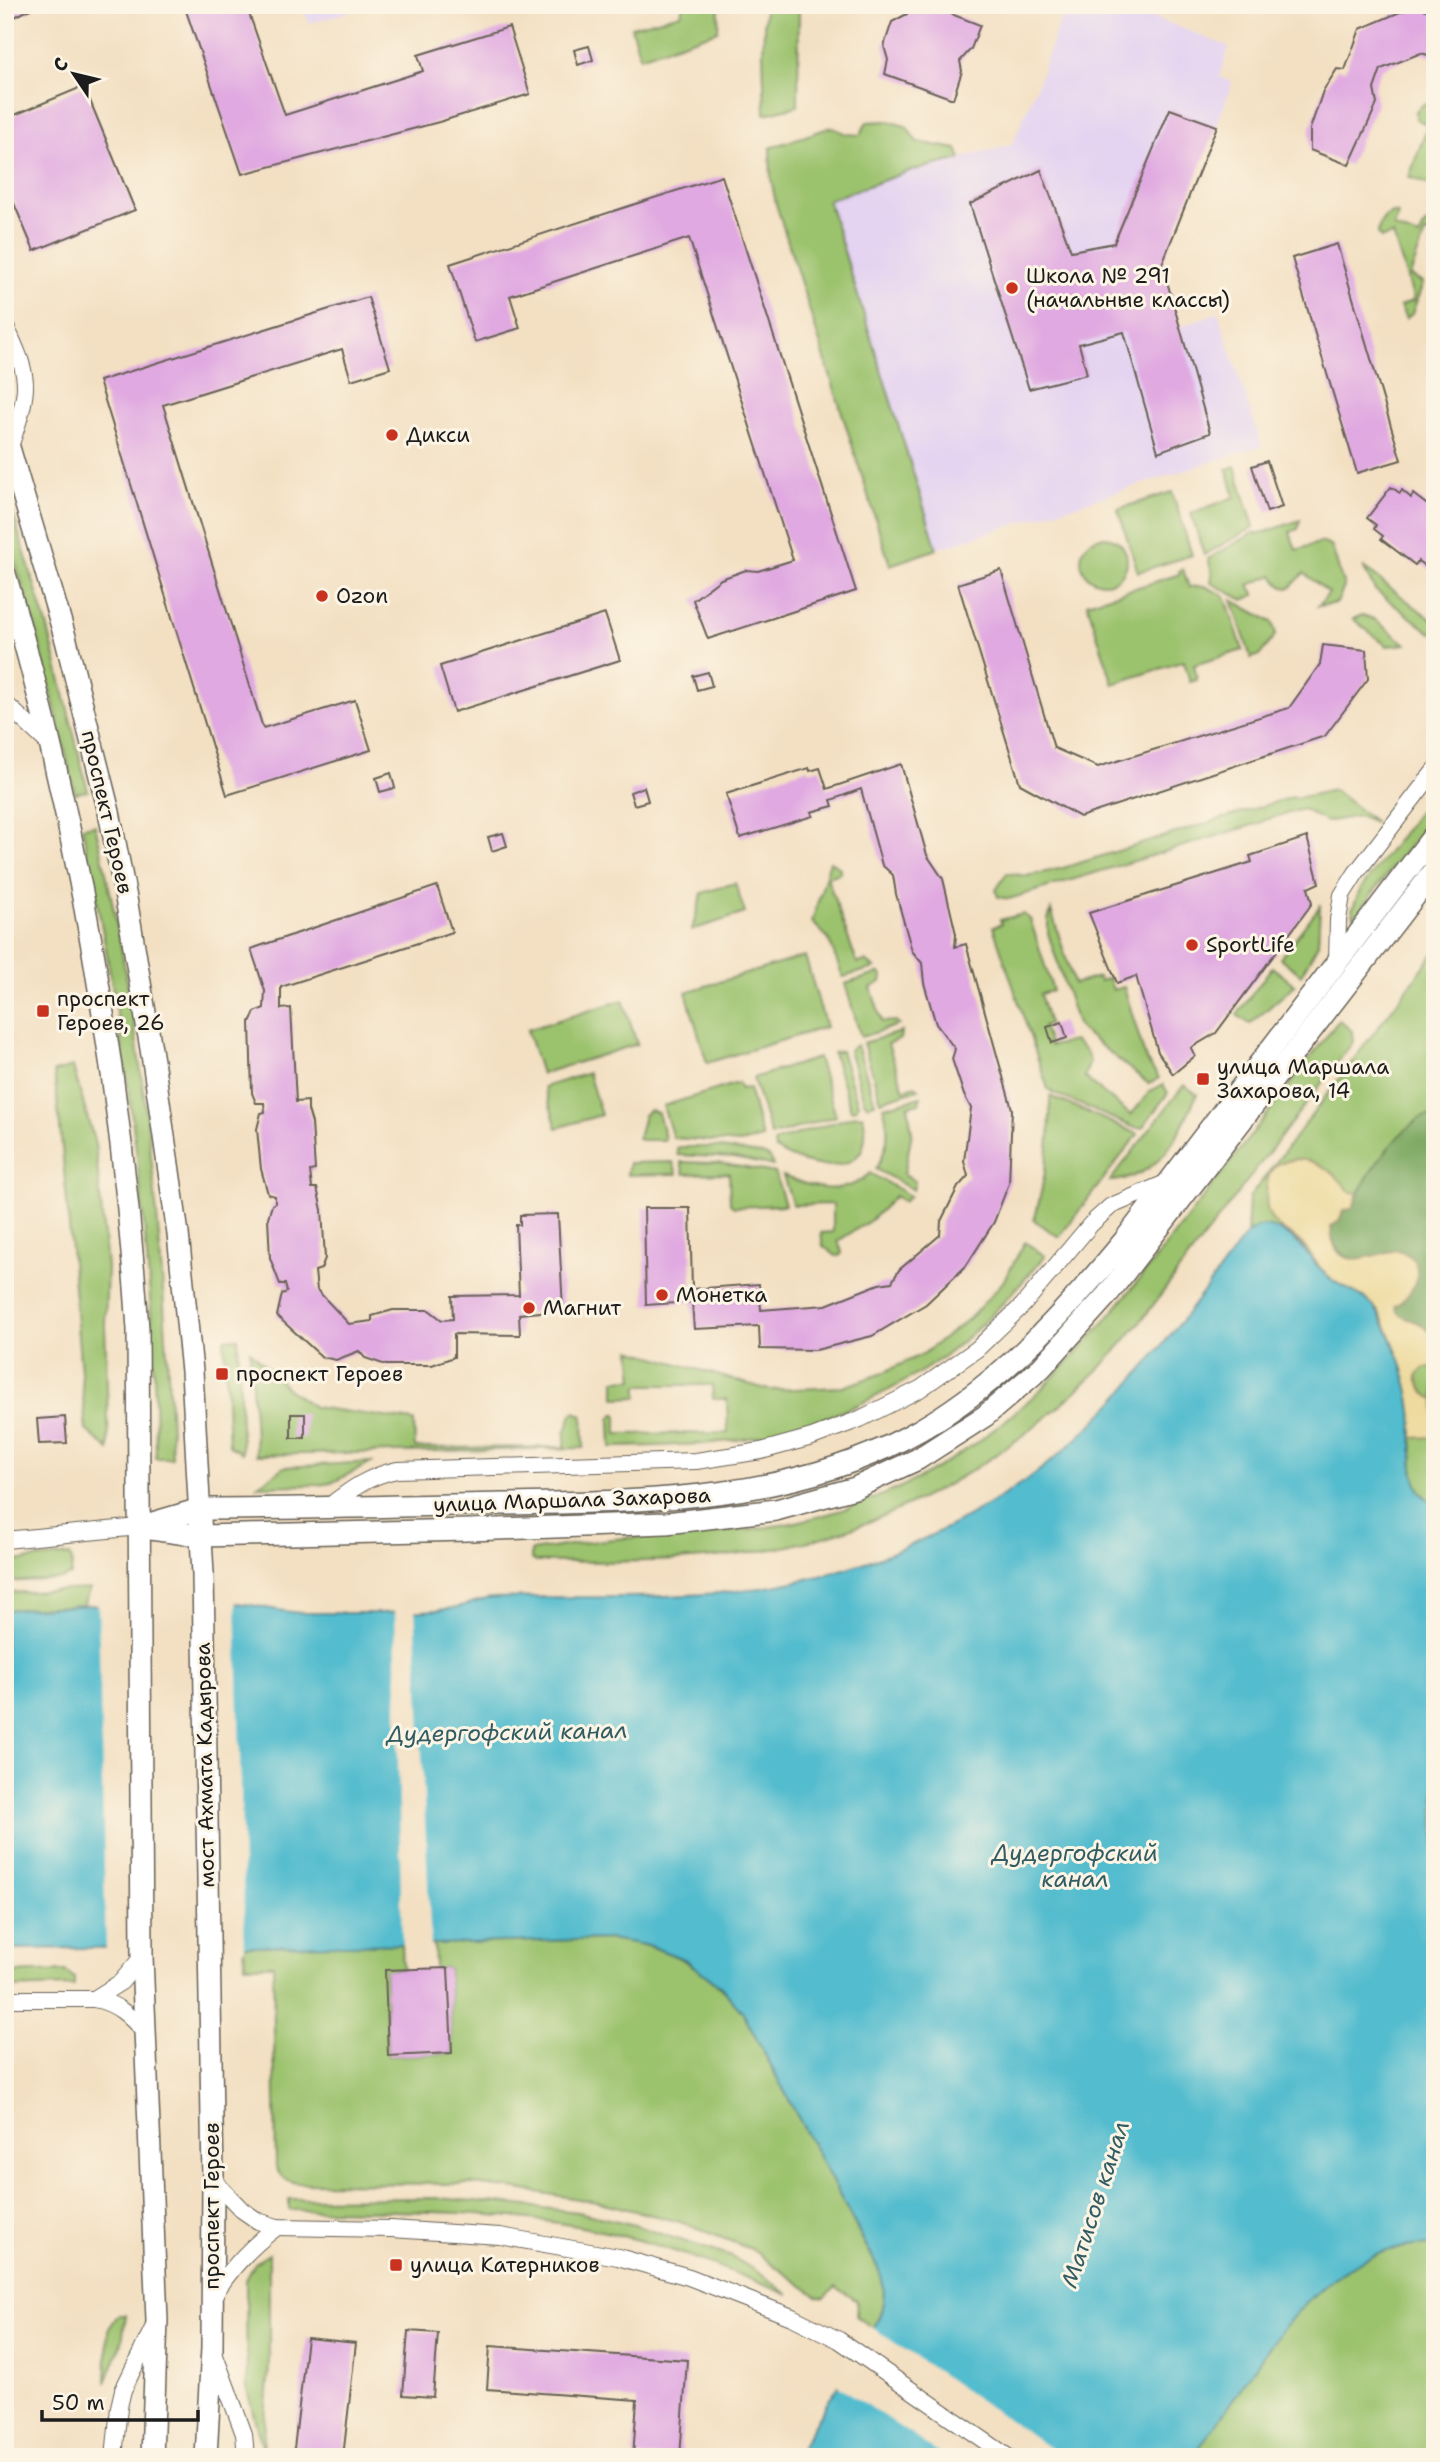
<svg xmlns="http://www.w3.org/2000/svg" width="1440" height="2462" viewBox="0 0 1440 2462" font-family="'Shantell Sans',sans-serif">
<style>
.built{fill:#e4d3f1}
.green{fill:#9bc26d;stroke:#5c6f44;stroke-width:2}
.forest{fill:#7ca860;stroke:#4c623e;stroke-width:2}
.sand{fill:#eeda9e;stroke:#857b5d;stroke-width:2}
.water{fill:#52bcce;stroke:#376c75;stroke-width:2}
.pier{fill:#f3e0c3}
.building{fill:#e0a9e1}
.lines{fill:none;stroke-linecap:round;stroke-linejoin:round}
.minor-casing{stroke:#676156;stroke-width:18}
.tertiary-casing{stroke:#676156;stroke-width:24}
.minor{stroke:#fff;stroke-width:16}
.tertiary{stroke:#fff;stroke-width:21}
.poi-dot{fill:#c8321e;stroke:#fcf5e5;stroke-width:2.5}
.labels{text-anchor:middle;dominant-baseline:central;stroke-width:6;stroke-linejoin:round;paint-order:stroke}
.poi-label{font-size:21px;fill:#1c1c1c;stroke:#fcf5e5;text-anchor:start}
.street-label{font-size:21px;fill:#1c1c1c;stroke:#fcf5e5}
.water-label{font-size:23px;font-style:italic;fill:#325c63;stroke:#fcf5e5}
</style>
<rect width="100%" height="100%" fill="#fcf5e5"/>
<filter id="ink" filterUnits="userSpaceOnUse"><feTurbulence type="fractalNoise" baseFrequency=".0143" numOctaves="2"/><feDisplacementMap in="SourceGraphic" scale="14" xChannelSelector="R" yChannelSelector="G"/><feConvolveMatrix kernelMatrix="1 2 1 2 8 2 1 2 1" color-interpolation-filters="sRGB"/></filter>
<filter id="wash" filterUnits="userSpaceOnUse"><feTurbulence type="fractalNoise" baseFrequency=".00686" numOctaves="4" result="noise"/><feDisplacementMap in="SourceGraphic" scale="28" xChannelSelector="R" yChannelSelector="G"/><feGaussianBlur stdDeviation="1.57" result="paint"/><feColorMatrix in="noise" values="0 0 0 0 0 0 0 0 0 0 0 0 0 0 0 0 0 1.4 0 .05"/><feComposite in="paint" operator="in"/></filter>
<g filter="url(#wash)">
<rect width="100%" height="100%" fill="#f3e0c3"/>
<g class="built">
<polygon points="300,5 372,5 310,23"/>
<polygon points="1065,5 1123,5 1229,47 1219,77 1232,82 1217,126 1162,264 1180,327 1218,312 1262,446 937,549 827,200 910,171 1012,145 1038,83"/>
</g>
<g class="green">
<polygon points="683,5 719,5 718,31 640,57 631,27 681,14"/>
<polygon points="765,5 799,5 798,106 765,114 763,54"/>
<polygon points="1433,102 1435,102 1435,187 1409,177 1428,125 1416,119 1416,111 1424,104"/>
<polygon points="887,121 906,126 917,142 957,149 961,159 910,171 828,200 937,549 890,565 776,204 771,178 770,148 831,127 847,134 860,135 867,122"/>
<path d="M1392 213 1398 214 1394 228 1419 237 1425 224 1435 221V236L1425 233 1410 276 1423 283 1412 314 1406 319 1400 306 1414 300 1393 235 1381 238 1378 235C1379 224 1382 217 1392 213Z"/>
<polygon points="1235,466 1254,527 1204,555 1191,513 1235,497 1227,469"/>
<polygon points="5,488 48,629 88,791 75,793 36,630 5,530"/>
<polygon points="1172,492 1192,555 1138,572 1118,509"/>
<path d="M1300 520 1298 529 1290 532 1296 550 1322 542 1332 547 1344 587 1337 603 1318 606 1329 593 1304 573 1290 588C1282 589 1276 581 1273 575L1249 585 1255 595 1243 600 1211 583 1212 572 1208 559 1255 532 1257 535Z"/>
<circle cx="1104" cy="560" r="23"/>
<polygon points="1363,567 1435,622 1435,632 1431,633 1375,590"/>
<polygon points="1183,569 1189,587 1205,586 1225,596 1243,650 1194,665 1197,680 1190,682 1184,661 1113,684 1087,603 1180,574 1179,571"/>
<polygon points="1232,600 1272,622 1276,634 1260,655 1251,658"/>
<polygon points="1362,615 1374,619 1406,644 1387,646 1353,619"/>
<polygon points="1334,790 1375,822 1359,816 1326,822 1303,809 1264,820 1263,822 1009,899 998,897 996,890 1007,873 1027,876 1063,868 1292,797 1297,798"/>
<polygon points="1435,790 1435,813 1354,917 1352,910 1360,890"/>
<path d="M95 825C145 1031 164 1246 172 1458H156C155 1246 126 1035 82 827Z"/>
<polygon points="830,861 840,868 840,873 827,877 857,963 866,961 875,968 843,977 828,938 812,922"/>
<polygon points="735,883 745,913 692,930 702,893"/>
<polygon points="1320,906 1318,944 1301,975 1280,958"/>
<polygon points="1051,910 1074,984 1098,977 1100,981 1109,978 1113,990 1124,987 1146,1060 1159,1078 1149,1084 1080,1029 1077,1024 1048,933 1048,920"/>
<polygon points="1023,914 1030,919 1032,925 1053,991 1040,994 1049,1024 1043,1026 1050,1046 1074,1041 1086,1051 1090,1062 1084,1077 1131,1115 1150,1091 1163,1084 1168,1093 1142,1128 1135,1128 1053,1093 1048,1089 993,927 1002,924 1000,920"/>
<path d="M1435 952V1503C1410 1493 1412 1461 1413 1438L1329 1278 1294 1238 1284 1232 1275 1228 1252 1230 1247 1235 1249 1198Z"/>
<polygon points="805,956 826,1027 707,1063 686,992"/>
<polygon points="1272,967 1295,985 1250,1024 1237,1015"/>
<polygon points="880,973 882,976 881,982 871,988 882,1022 896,1021 899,1025 861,1037 845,984"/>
<polygon points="623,1000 637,1044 541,1074 527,1030"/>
<path d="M1339 1020 1352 1031 1353 1042C1300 1112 1246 1182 1193 1252 1162 1292 1133 1336 1097 1371 1010 1458 895 1527 773 1549 695 1564 615 1561 536 1562L531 1559V1551C562 1547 593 1540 625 1538 688 1534 751 1534 813 1518 990 1473 1082 1354 1188 1217 1238 1152 1289 1086 1339 1020Z"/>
<polygon points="901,1032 900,1039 888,1044 904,1090 915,1086 919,1089 881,1101 863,1043"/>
<polygon points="857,1045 875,1103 868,1105 864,1101 849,1050"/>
<polygon points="841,1051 858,1104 856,1109 851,1110 833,1053"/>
<polygon points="818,1058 836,1116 771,1136 753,1078"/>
<path d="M73 1067 95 1144 107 1267 105 1324 109 1450 86 1430C75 1311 68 1191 54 1072Z"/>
<polygon points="588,1073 601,1115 557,1128 544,1087"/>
<polygon points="738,1083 741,1089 749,1088 762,1138 740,1143 673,1138 663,1106"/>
<path d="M1184 1085 1197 1094C1179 1135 1161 1178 1110 1181Z"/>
<path d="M1050 1096 1138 1134 1059 1237 1034 1220C1046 1179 1051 1139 1050 1096Z"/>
<path d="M921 1097 919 1103 908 1106 912 1132 904 1175 915 1181 913 1190 876 1169C888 1147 891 1132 883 1107Z"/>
<polygon points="650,1110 658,1113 665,1138 664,1140 640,1140 638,1138 644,1115"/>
<path d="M857 1115 863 1116C878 1180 811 1172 775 1149L774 1144 776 1141Z"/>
<polygon points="681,1147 715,1147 765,1155 770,1158 773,1166 734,1158 678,1155 677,1148"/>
<polygon points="673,1162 677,1174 627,1175 629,1163"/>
<polygon points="681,1162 719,1163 775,1173 785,1205 734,1207 730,1204 729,1173 684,1174"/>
<path d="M870 1173 910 1196 904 1202 895 1196 871 1220 838 1241 842 1252 841 1255 836 1256 823 1246 821 1233 833 1232V1204L793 1205 783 1176C813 1188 844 1198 870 1173Z"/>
<path d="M1025 1242 1045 1256C1011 1296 975 1336 930 1366 881 1398 822 1423 765 1435 714 1446 662 1446 611 1447L610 1419 614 1414H617V1434L728 1433 727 1399H713L712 1385H638V1397L615 1398V1380L634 1379 631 1350 769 1390 843 1387 880 1374 923 1354 970 1318 1003 1282Z"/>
<polygon points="238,1338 242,1453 229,1446 224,1339"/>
<polygon points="250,1350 288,1389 314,1407 414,1421 415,1448 565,1447 565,1434 572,1414 575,1412 582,1415 583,1418 584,1448 256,1455"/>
<polygon points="373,1462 331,1483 317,1485 257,1486 284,1467"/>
<polygon points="70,1555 72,1562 71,1575 61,1579 5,1582 5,1562"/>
<polygon points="90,1589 83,1605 5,1610 5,1593"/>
<path d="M610 1939C669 1946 706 1966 743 2013L880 2272C887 2292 884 2309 873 2328L856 2316 857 2301 836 2287 825 2298 817 2296 751 2249 680 2222 603 2203 517 2189 471 2184 296 2183C286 2180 280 2178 276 2167L273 1965H245L244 1946 402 1944 403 1969 385 1971 388 2056 452 2053 448 1968H435L434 1944Z"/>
<polygon points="66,1971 74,1978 74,1986 5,1988 5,1973"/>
<path d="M437 2198 510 2204 577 2212 631 2224 732 2257 758 2272 789 2295C733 2272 677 2249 618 2235 511 2208 398 2211 289 2210V2199Z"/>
<path d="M1435 2245V2457H1193C1211 2430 1230 2404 1248 2377 1294 2310 1344 2242 1435 2245Z"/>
<polygon points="269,2254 269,2365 263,2450 247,2390 246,2280 255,2263"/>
<polygon points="118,2315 126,2315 122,2341 106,2383 108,2330"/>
</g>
<path class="forest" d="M1435 1115V1337C1423 1325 1400 1323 1395 1306L1403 1301 1387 1252C1360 1266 1332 1262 1331 1227L1339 1221 1343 1211 1353 1207C1363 1178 1393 1136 1419 1119 1423 1116 1429 1116 1435 1115Z"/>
<path class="sand" d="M1295 1159C1321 1160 1335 1173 1350 1192L1358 1193 1353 1208 1343 1211 1339 1221 1331 1227C1333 1277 1370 1254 1398 1250 1430 1260 1417 1293 1395 1306 1399 1321 1411 1317 1422 1325 1427 1328 1431 1333 1435 1337V1366L1423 1369 1417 1376C1419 1386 1425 1396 1435 1399V1437L1413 1438C1411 1401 1398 1336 1374 1306 1362 1292 1342 1290 1329 1278 1319 1268 1312 1255 1302 1244 1294 1235 1281 1231 1273 1221 1263 1210 1264 1176 1275 1166 1280 1162 1289 1161 1295 1159Z"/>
<path class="water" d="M1266 1226C1299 1234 1305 1255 1327 1276 1344 1291 1366 1292 1378 1313 1395 1340 1408 1378 1412 1410 1415 1434 1408 1461 1417 1485 1420 1494 1426 1500 1435 1503V2245C1344 2243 1294 2310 1248 2377 1230 2404 1211 2430 1193 2457H795L880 2315C887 2295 884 2280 875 2262L743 2013 721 1987 686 1960 650 1946 610 1939 434 1944 5 1949V1610C81 1605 158 1601 234 1603 259 1604 283 1614 309 1613 355 1613 402 1614 447 1609 464 1607 478 1599 494 1598 575 1596 656 1600 737 1591 840 1580 940 1540 1025 1481 1116 1416 1180 1323 1246 1235L1258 1227Z"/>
<g class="pier">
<polygon points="236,1600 245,1949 106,1951 98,1601"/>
<polygon points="415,1607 431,1947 402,1947 395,1608"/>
<polygon points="870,2326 1063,2457 944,2457 835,2383"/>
</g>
<g id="blocks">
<g class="building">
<polygon points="5,5 38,5 5,22"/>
<polygon points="184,5 246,5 285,115 423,71 418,55 509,27 530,94 439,122 242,174"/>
<polygon points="910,5 928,5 980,25 971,49 960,61 962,71 953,99 885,74 888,60 884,46 892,22 907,14"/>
<polygon points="1414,6 1435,13 1435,57 1421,53 1381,69 1374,89 1377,104 1349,165 1310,150 1310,129 1323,91 1337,69 1345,70 1360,29"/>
<polygon points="589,46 593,60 578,65 574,50"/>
<polygon points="84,86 135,210 34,251 5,182 5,119"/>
<polygon points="1170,109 1217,126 1162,264 1210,433 1158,452 1124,332 1079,344 1087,374 1029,389 970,204 1041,170 1071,251 1114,243"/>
<polygon points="722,176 856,591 708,639 693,600 721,579 746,570 758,571 793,560 689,238 510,296 520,328 475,342 450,264"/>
<polygon points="1337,244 1401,460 1357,473 1292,258"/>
<polygon points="368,297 390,368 351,380 342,349 163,405 263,728 355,700 371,750 227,795 99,381"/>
<polygon points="1267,461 1282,507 1267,512 1252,466"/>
<polygon points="1391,487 1400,493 1402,490 1411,498 1413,494 1435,511 1435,574 1418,561 1415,565 1381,539 1383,536 1374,529 1376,525 1367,518"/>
<polygon points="1001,570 1054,748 1098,767 1289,708 1320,664 1323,645 1366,650 1368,679 1325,736 1080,817 1020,784 958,584"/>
<polygon points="605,614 620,660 454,712 440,666"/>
<polygon points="708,672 712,686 697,690 693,676"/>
<polygon points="901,764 927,855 943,879 956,934 955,947 966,944 1012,1109 1009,1183 994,1222 966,1266 926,1304 872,1336 816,1350 760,1349 759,1326 694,1329 692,1302 646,1305 644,1208 690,1208 692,1289 759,1284 761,1310 826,1305 879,1284 892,1282 899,1270 940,1235 941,1221 958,1187 968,1176 964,1161 971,1108 964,1095 952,1059 955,1049 936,1024 924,983 922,963 912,951 896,894 893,875 882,865 861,789 831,800 833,806 811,812 813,816 740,838 726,794 809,768 810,771 820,768 827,789"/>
<polygon points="391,773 395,788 380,792 376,778"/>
<polygon points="644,787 648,801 634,805 630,792"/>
<polygon points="503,833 507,846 492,851 488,837"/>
<polygon points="1307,837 1319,883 1308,888 1312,903 1308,909 1216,1033 1191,1048 1195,1056 1173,1074 1158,1052 1136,976 1117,983 1089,913 1252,862 1250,856"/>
<polygon points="437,886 452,932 281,987 281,1009 291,1008 296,1102 308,1101 308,1110 312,1123 315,1170 310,1171 312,1188 317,1188 322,1210 325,1258 321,1269 315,1271 317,1290 349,1324 372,1321 372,1316 393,1310 429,1310 442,1320 453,1319 452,1296 519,1295 516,1225 520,1225 520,1215 558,1214 563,1310 519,1314 520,1335 454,1334 454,1357 432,1365 386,1365 365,1358 359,1351 336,1360 322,1357 277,1316 282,1294 287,1292 285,1284 280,1284 270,1258 268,1218 272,1205 275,1203 275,1196 268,1194 261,1169 257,1129 261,1113 265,1112 264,1103 256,1103 252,1093 250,1022 255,1012 264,1008 265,991 251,949"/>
<polygon points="1062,1022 1067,1038 1052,1043 1047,1027"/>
<rect x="291" y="1414" width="14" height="24"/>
<polygon points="65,1417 67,1443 39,1444 37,1419"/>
<polygon points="448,1968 452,2053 388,2056 385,1970"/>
<polygon points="408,2331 438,2333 433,2397 403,2395"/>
<polygon points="307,2338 356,2343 343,2457 293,2457"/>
<polygon points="490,2346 687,2360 680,2457 633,2457 637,2400 487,2389"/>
</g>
</g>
</g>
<g filter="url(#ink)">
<use href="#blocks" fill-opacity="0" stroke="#676156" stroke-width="2"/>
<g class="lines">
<g class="minor-casing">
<g id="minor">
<path d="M5 324C13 343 26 366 25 388 24 408 16 428 10 447"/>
<polyline points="5,703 50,745"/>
<polyline points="1337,963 1338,920 1342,895 1356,873 1435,770"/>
<path d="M328 1507C350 1490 368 1476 397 1470L696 1461 761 1451 812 1437 860 1419 920 1389 977 1349 1023 1305 1091 1224 1111 1206 1168 1182"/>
<polyline points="5,1540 139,1527"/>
<path d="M5 1999H94C117 2003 130 2016 145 2033"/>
<polyline points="94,1999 121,1982 142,1957"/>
<polyline points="213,2180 242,2210 258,2221 277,2227 391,2229 500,2236 618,2257 689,2277 792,2317 839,2340 1008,2457"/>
<path d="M213 2297C230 2268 250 2247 277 2227"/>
<polyline points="214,2353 244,2434 246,2457"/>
<polyline points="114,2457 119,2407 123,2390 156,2322"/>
</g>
</g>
<g class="tertiary-casing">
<g id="tertiary">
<polyline points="5,434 66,640 109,812 126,898 154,1067 178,1234 192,1371 203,1574 213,2180 212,2348 206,2457"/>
<path d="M5 574C77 819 121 1074 138 1329L142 1957 157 2320 152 2457"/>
<path d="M139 1527 200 1509C300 1509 401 1506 501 1504 638 1501 781 1503 905 1438 993 1392 1062 1316 1124 1241L1435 834"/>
<polyline points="144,1528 201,1536 469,1530 666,1523 776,1510 855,1488 918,1459 985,1416 1041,1368 1107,1295 1435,870"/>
</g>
</g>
<use href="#minor" class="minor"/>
<use href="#tertiary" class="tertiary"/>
</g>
</g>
<g class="poi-dot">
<circle cx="1012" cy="288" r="7"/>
<circle cx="392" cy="435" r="7"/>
<circle cx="322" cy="596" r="7"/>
<circle cx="1192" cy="945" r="7"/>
<rect x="36" y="1004" width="14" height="14" rx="3.5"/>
<rect x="1196" y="1072" width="14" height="14" rx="3.5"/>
<circle cx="662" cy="1295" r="7"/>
<circle cx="529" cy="1308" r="7"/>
<rect x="215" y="1367" width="14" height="14" rx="3.5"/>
<rect x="389" y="2258" width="14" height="14" rx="3.5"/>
</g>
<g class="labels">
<g class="poi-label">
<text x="1026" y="276">Школа № 291<tspan x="1026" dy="24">(начальные классы)</tspan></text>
<text x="406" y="435">Дикси</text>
<text x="336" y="596">Ozon</text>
<text x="1206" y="945">SportLife</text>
<text x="57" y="999">проспект<tspan x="57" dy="24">Героев, 26</tspan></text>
<text x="1217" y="1067">улица Маршала<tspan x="1217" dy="24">Захарова, 14</tspan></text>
<text x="676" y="1295">Монетка</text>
<text x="543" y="1308">Магнит</text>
<text x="236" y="1374">проспект Героев</text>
<text x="410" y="2265">улица Катерников</text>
</g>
<g class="street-label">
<text transform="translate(107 812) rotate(77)">проспект Героев</text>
<text transform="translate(572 1500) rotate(-2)">улица Маршала Захарова</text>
<text transform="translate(205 1765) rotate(-91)">мост Ахмата Кадырова</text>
<text transform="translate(212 2206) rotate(-90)">проспект Героев</text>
</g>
<g class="water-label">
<text transform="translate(507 1732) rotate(-1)">Дудергофский канал</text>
<text x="1075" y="1853">Дудергофский<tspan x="1075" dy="26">канал</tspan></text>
<text transform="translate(1095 2204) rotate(-72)">Матисов канал</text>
</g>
</g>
<rect width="1440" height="2462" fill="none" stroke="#fcf5e5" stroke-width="28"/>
<g transform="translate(74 74) rotate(305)" stroke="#fcf5e5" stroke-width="5" paint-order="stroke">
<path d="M0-5L12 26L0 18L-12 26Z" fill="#1c1c1c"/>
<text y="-10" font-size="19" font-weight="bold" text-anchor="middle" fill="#1c1c1c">С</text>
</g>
<path d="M42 2410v10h156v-10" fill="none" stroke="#1c1c1c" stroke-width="3.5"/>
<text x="52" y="2410" font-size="21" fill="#1c1c1c" stroke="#fcf5e5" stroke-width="5" paint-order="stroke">50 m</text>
</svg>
